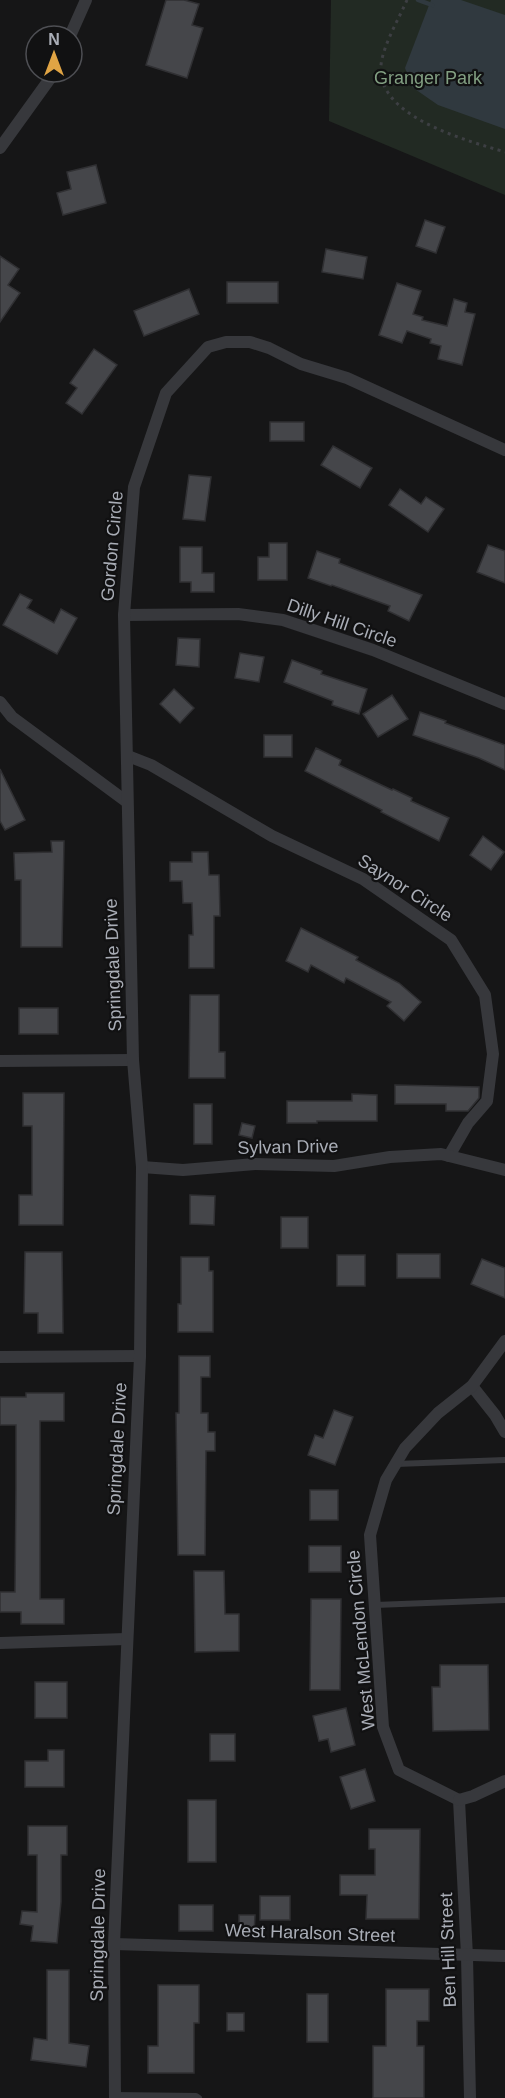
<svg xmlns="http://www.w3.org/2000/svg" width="505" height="2098" viewBox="0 0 505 2098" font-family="Helvetica,sans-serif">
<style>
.green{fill:#222a23}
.water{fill:#30393f}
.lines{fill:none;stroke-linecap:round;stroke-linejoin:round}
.stream{stroke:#30393f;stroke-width:4.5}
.building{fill:#45464a;stroke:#303033;stroke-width:1.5}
.path{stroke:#3d3f43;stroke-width:3;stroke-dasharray:3 4.5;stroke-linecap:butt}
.lane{stroke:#37383c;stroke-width:6}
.street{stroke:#37383c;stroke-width:12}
.labels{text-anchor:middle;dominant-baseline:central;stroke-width:4.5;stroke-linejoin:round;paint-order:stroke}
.park-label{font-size:18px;fill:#829f82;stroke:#111112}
.street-label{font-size:18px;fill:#a9adb6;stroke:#111112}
</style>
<rect width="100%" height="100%" fill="#161617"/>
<polygon class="green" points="331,0 505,0 505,195 329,121"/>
<polygon class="water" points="431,0 461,0 505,15 505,129 438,105 412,87 405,68"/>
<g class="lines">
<polyline class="stream" points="418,0 432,5"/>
</g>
<g class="building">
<polygon points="166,0 184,0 199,4 192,25 203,28 187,78 146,65"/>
<polygon points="96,165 106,203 63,215 57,193 71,189 67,172"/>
<polygon points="425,220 445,227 436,253 416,246"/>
<polygon points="326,249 367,257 363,279 322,272"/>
<polygon points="0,256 19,269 8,285 20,293 0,322"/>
<rect x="227" y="282" width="51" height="21"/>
<polygon points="397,283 421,291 413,314 423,317 422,320 447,326 454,299 467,303 465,312 475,314 462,365 438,359 441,346 430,343 431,339 407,331 402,343 379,335"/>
<polygon points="189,289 199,314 144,336 134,311"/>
<polygon points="94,349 117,365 82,414 66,403 77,388 70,383"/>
<rect x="270" y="422" width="34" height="19"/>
<polygon points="333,446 372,468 360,488 321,465"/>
<polygon points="189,475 211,477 205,521 183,519"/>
<polygon points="400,489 421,504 426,497 444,509 428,532 389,505"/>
<polygon points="269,543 287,543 287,580 258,580 258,557 269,557"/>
<polygon points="488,545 505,551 505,583 477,572"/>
<polygon points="180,547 202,547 202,573 214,573 214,592 191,592 191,582 180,582"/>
<polygon points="317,551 340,559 339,563 422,595 409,621 388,611 390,606 332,585 331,586 308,578"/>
<polygon points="20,594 32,600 27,608 54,623 61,609 77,618 57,654 3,625"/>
<polygon points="178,638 200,639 199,667 176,665"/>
<polygon points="240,653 264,657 259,682 235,678"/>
<polygon points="292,660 322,671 321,674 367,689 359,714 332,705 333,701 284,682"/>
<polygon points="174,689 194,708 180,723 160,704"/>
<polygon points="392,695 408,719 378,737 363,714"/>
<polygon points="420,712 446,721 445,723 505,745 505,770 479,758 413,735"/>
<rect x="264" y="735" width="28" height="22"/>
<polygon points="316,748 341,760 339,765 392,790 393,789 412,798 411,801 449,818 439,841 381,812 382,810 305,771"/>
<polygon points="0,769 25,820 5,830 0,821"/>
<polygon points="483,836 504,852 491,870 470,855"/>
<polygon points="51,841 64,841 62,947 21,947 21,880 15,880 14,853 52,852"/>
<polygon points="192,852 208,852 209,875 219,875 220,916 214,916 214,968 189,968 189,935 193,935 192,903 183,903 182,881 170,881 170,862 192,862"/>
<polygon points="301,928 358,957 356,960 399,983 421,1002 404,1021 387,1006 391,1002 346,978 344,983 311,965 308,972 286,961"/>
<polygon points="190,995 219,995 219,1052 225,1052 225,1078 189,1078"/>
<rect x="19" y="1008" width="39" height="26"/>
<polygon points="395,1085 479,1087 479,1098 468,1111 446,1111 446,1104 395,1104"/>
<polygon points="23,1093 64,1093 63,1225 19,1225 19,1195 32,1195 32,1126 23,1126"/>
<polygon points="352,1094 377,1095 377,1121 317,1121 317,1123 287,1123 287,1101 352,1101"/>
<rect x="194" y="1104" width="18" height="40"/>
<polygon points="242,1123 255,1126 252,1138 239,1135"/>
<polygon points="190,1195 215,1196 214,1225 190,1224"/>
<rect x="281" y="1217" width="27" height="31"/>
<polygon points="25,1252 62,1252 63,1333 38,1333 38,1313 24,1313"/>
<rect x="397" y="1254" width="43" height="24"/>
<rect x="337" y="1255" width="28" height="31"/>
<polygon points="181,1257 209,1257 209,1271 213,1271 213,1332 178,1332 178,1304 181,1304"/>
<polygon points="482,1259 505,1268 505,1298 471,1284"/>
<polygon points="179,1356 210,1356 210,1377 201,1377 201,1413 208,1413 208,1432 215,1432 215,1451 206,1451 205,1555 178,1555 176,1413 179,1413"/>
<polygon points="26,1393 64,1393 64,1421 40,1421 40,1599 64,1599 64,1624 21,1624 21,1612 0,1612 0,1592 15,1592 16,1488 16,1425 0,1425 0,1397 26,1397"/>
<polygon points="334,1410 353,1417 335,1465 308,1455 315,1435 323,1438"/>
<rect x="310" y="1490" width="28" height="30"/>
<rect x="309" y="1546" width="32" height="26"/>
<polygon points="194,1571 224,1571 225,1614 239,1614 239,1651 195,1652"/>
<polygon points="311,1599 341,1599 340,1690 310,1690"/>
<polygon points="440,1665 488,1665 489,1730 433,1731 432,1687 440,1687"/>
<rect x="35" y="1682" width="32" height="36"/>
<polygon points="346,1708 355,1745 331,1752 328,1739 319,1741 313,1716"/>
<rect x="210" y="1734" width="25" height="27"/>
<polygon points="48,1750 64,1750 64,1787 25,1787 25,1761 48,1761"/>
<polygon points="365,1769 375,1801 351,1809 340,1777"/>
<rect x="188" y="1800" width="28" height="62"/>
<polygon points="28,1826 67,1826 67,1855 61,1855 61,1902 57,1943 31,1941 33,1926 20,1924 22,1911 37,1912 37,1855 28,1855"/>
<polygon points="369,1829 420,1829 419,1919 366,1919 367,1895 340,1895 340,1875 375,1875 375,1849 369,1849"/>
<rect x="260" y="1896" width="30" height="24"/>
<rect x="179" y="1905" width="34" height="26"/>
<polygon points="239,1915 255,1915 254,1935 239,1935"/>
<polygon points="47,1970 69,1970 69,2043 89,2046 86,2067 31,2060 34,2038 47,2040"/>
<polygon points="158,1985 199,1985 199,2023 194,2023 194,2073 148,2073 148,2046 158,2046"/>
<polygon points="386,1989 429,1989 429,2021 417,2021 417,2046 424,2046 424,2098 373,2098 373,2046 386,2046"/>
<rect x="307" y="1994" width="21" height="48"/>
<rect x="227" y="2013" width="17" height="18"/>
</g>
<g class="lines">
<path class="path" d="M407 0C399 19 378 53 381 74 386 119 468 141 505 152"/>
<g class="lane">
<polyline points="396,1464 505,1460"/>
<polyline points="375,1605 505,1600"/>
<polyline points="115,2095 196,2096 199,2098"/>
</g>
<g class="street">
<polyline points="70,36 86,0"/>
<polyline points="0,148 49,80 53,72"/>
<polyline points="124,615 238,614 283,620 373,650 505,704"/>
<polyline points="0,702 12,717 127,802"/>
<polyline points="128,756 151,765 272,836 363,879 451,940 485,995 493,1054 487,1101 468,1123 449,1156"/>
<polyline points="0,1061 133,1060"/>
<polyline points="142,1167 183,1170 255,1164 334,1166 390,1157 441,1154 505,1170"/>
<polyline points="0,1357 140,1356"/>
<polyline points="472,1386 495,1415 505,1432"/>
<polyline points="0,1643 126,1639"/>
<polyline points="459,1800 399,1770 383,1727 370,1535 386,1480 405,1448 438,1413 472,1386 505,1341"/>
<polyline points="459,1800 467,1956 470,2098"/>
<polyline points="459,1800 473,1796 505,1781"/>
<polyline points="114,1944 505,1956"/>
<polyline points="115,2098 114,1944 140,1356 142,1167 133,1060 124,615 134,487 166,393 208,347 226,342 250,342 269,348 301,364 347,378 505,450"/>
</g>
</g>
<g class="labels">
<g class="park-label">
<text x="428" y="78">Granger Park</text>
</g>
<g class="street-label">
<text transform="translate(112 546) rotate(-85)">Gordon Circle</text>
<text transform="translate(342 623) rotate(19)">Dilly Hill Circle</text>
<text transform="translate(405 888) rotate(33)">Saynor Circle</text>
<text transform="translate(113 965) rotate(-92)">Springdale Drive</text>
<text transform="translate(288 1147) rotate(-1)">Sylvan Drive</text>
<text transform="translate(117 1449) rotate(-87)">Springdale Drive</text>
<text transform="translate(361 1640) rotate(-95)">West McLendon Circle</text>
<text transform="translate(310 1933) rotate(2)">West Haralson Street</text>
<text transform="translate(98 1935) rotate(-89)">Springdale Drive</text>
<text transform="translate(448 1950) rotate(-92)">Ben Hill Street</text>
</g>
</g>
<g transform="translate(54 54)"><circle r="28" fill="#111112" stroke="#4e4f54" stroke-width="1.5"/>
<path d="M0-4.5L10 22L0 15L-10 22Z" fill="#e0a444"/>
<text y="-9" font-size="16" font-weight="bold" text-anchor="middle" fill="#a9adb6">N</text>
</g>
</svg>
